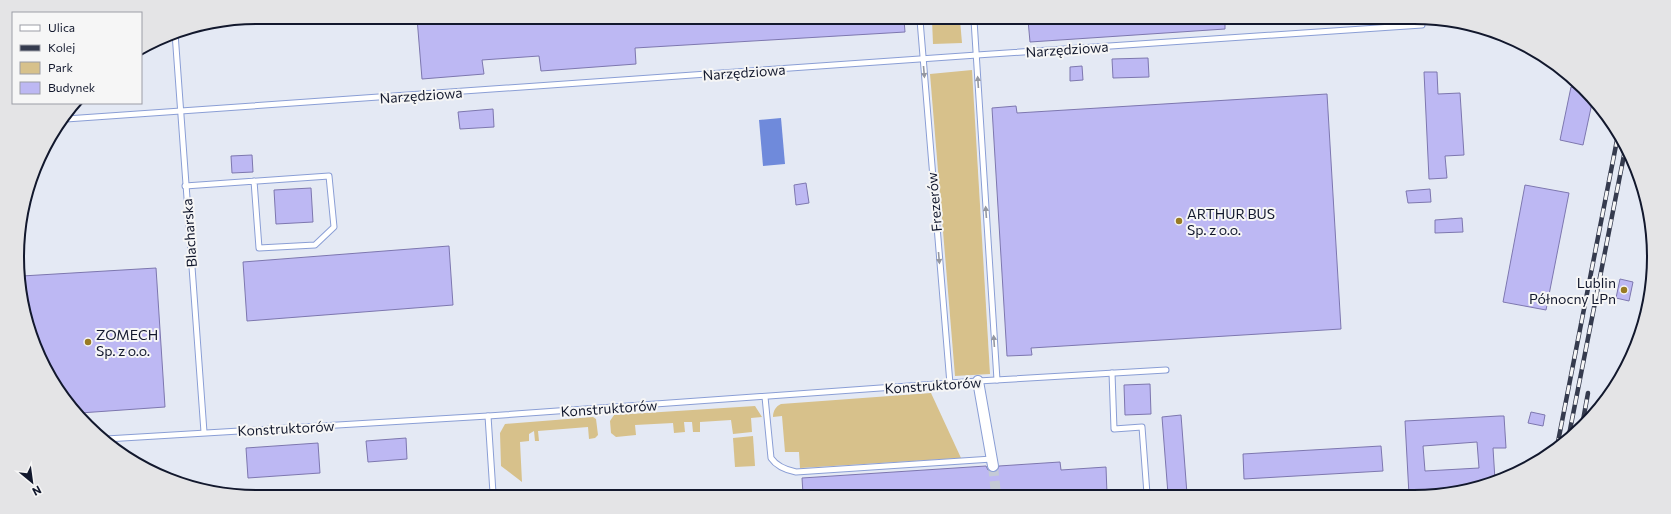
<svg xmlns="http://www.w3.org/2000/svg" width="1671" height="514" viewBox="0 0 1671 514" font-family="Commissioner,sans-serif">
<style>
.green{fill:#d7c18b}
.water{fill:#6f8adb}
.building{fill:#bdb8f3;stroke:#7d77af;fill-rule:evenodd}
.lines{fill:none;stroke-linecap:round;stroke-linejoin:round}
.street-tunnel{stroke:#c4cad6;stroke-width:10;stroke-dasharray:10 5;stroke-linecap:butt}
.lane-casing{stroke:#8a9ed5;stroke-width:7}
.street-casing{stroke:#8a9ed5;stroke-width:12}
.lane{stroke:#fff;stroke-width:5}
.street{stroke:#fff;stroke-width:10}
.rail-casing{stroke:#353b4e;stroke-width:4.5}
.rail{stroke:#f6f6f6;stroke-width:3;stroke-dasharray:9;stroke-linecap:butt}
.oneway{fill:#9497a0}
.poi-dot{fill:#997b24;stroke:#f6f6f6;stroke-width:1.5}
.labels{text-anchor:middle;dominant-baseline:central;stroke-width:4;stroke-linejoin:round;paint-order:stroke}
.street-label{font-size:14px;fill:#12182d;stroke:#f6f6f6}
.poi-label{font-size:14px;fill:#12182d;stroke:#f6f6f6;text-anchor:start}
.rim{fill:none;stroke:#12182d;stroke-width:2}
</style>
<rect width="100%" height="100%" fill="#e4e9f4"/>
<g class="green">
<polygon points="932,20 960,20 962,43 933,44"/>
<polygon points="972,70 990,374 955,376 930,74"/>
<path d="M931 393 961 458 800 468 799 452H785L782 416 773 417C773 411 776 406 781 404Z"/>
<polygon points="755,406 762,417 751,418 752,432 733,434 731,420 700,422 700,432 693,432 692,422 684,422 685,432 674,433 673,423 635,425 636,435 616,437 611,433 610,421 614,415"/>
<polygon points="593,417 596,419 598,435 595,438 589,439 588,427 538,431 539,441 535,441 534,431 529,434 529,441 520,442 522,482 501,466 500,433 505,424"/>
<polygon points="753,436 755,466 735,467 733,438"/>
</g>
<polygon class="water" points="781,118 785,164 763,166 759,120"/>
<g class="building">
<polygon points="417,18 904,20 905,32 635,48 636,64 541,71 539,56 482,60 484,74 422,79"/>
<polygon points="1028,20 1225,21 1225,29 1030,42"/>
<polygon points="1148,58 1149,77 1113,78 1112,59"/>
<polygon points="1082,66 1083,80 1070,81 1070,67"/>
<polygon points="1424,72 1437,72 1438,94 1460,93 1464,155 1445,156 1447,178 1429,179"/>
<polygon points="1571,87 1578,89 1592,103 1583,145 1560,140"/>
<polygon points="1327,94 1341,329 1031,348 1032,355 1007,356 992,108 1016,106 1017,113"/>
<polygon points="493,109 494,127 460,129 458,112"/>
<polygon points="252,155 253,172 232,173 231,156"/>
<polygon points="806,183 809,203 796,205 794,185"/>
<polygon points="1525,185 1569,193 1546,310 1503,302"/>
<polygon points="311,188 313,222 276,224 274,190"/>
<polygon points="1430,189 1431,202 1408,203 1406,191"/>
<polygon points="1462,218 1463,232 1435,233 1435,220"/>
<polygon points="449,246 453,305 247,321 243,262"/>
<polygon points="156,268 165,407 80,413 58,391 25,319 22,276"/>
<polygon points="1620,279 1633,282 1629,301 1616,298"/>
<polygon points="1150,384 1151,414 1125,415 1124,385"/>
<polygon points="1531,412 1545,415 1543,426 1528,423"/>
<polygon points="1181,415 1187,494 1168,494 1162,417"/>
<path d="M1500 416H1504L1506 448H1493L1495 480 1445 495H1409L1405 421ZM1477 442 1479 468 1425 471 1423 446Z"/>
<polygon points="406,438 407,459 368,462 366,441"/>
<polygon points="318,443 320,473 248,478 246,448"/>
<polygon points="1381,446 1383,471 1244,479 1243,454"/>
<polygon points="1060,462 1061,470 1106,467 1107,494 1074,494 1074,490 1017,494 803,494 802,478 986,466 988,470 994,472 997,471 999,466"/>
</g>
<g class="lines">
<polyline class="street-tunnel" points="993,466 996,494"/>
<g class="lane-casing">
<g id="lane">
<polyline points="920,20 950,384"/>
<polyline points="974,20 997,380"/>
<polyline points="175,33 204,432"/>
<polyline points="66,119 977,55 1422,25"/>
<polyline points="185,186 329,176 334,227 315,245 259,248 254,181"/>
<polyline points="1112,373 1114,429 1142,427 1147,494"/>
<path d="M765 397 771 458C777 467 786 470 796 472L992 459"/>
<polyline points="488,416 493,493"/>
<polyline points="106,439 488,416 978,381 1166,370"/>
</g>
</g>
<g class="street-casing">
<polyline id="street" points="978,381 993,466"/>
</g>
<use href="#lane" class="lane"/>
<use href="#street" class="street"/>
<g class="rail-casing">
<g id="rail">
<polyline points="1582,426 1588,393"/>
<polyline points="1568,440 1625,150"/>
<polyline points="1557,447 1618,135"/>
</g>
</g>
<use href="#rail" class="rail"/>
</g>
<defs><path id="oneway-solid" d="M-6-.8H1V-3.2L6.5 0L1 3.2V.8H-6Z"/></defs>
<g class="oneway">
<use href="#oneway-solid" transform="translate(924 72) rotate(85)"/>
<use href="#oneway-solid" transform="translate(978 82) rotate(-94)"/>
<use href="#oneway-solid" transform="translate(986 212) rotate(-94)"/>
<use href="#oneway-solid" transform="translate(939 258) rotate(85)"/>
<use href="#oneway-solid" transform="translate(994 341) rotate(-94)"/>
</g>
<g class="poi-dot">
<circle cx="1179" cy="221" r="4"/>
<circle cx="1624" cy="290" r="4"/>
<circle cx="88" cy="342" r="4"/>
</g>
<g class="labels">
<g class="street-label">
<text transform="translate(1067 49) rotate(-4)">Narzędziowa</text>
<text transform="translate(744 72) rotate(-4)">Narzędziowa</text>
<text transform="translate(421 95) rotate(-4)">Narzędziowa</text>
<text transform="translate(934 202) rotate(-95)">Frezerów</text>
<text transform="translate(189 233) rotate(-94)">Blacharska</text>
<text transform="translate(933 385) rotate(-4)">Konstruktorów</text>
<text transform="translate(609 408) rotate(-4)">Konstruktorów</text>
<text transform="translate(286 428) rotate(-3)">Konstruktorów</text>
</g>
<g class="poi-label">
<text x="1187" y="213">ARTHUR BUS<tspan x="1187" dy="16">Sp. z o.o.</tspan></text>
<text x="1616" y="282" text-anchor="end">Lublin<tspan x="1616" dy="16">Północny LPn</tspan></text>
<text x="96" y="334">ZOMECH<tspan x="96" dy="16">Sp. z o.o.</tspan></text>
</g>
</g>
<path d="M0 0H1671V514H0ZM257 24H1414A233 233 0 0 1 1647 257V257A233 233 0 0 1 1414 490H257A233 233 0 0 1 24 257V257A233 233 0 0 1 257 24Z" fill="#e4e4e6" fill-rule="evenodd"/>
<path class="rim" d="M257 24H1414A233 233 0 0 1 1647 257V257A233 233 0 0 1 1414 490H257A233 233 0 0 1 24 257V257A233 233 0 0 1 257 24Z"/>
<rect x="12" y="12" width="130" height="92" fill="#f6f6f6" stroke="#9b9da6"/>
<rect x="20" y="25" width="20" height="6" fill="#ffffff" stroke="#9b9da6"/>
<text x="48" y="32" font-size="12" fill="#12182d">Ulica</text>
<rect x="20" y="45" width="20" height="6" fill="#353b4e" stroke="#9b9da6"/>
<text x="48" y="52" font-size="12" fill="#12182d">Kolej</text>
<rect x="20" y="62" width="20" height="12" fill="#d7c18b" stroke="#9b9da6"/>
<text x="48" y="72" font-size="12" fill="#12182d">Park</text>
<rect x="20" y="82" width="20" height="12" fill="#bdb8f3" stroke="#9b9da6"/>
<text x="48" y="92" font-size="12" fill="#12182d">Budynek</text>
<g transform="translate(32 482) rotate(151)" stroke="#f6f6f6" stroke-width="3" paint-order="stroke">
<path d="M0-3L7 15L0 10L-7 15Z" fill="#12182d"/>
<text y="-6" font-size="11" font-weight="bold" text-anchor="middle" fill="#12182d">N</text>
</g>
</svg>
